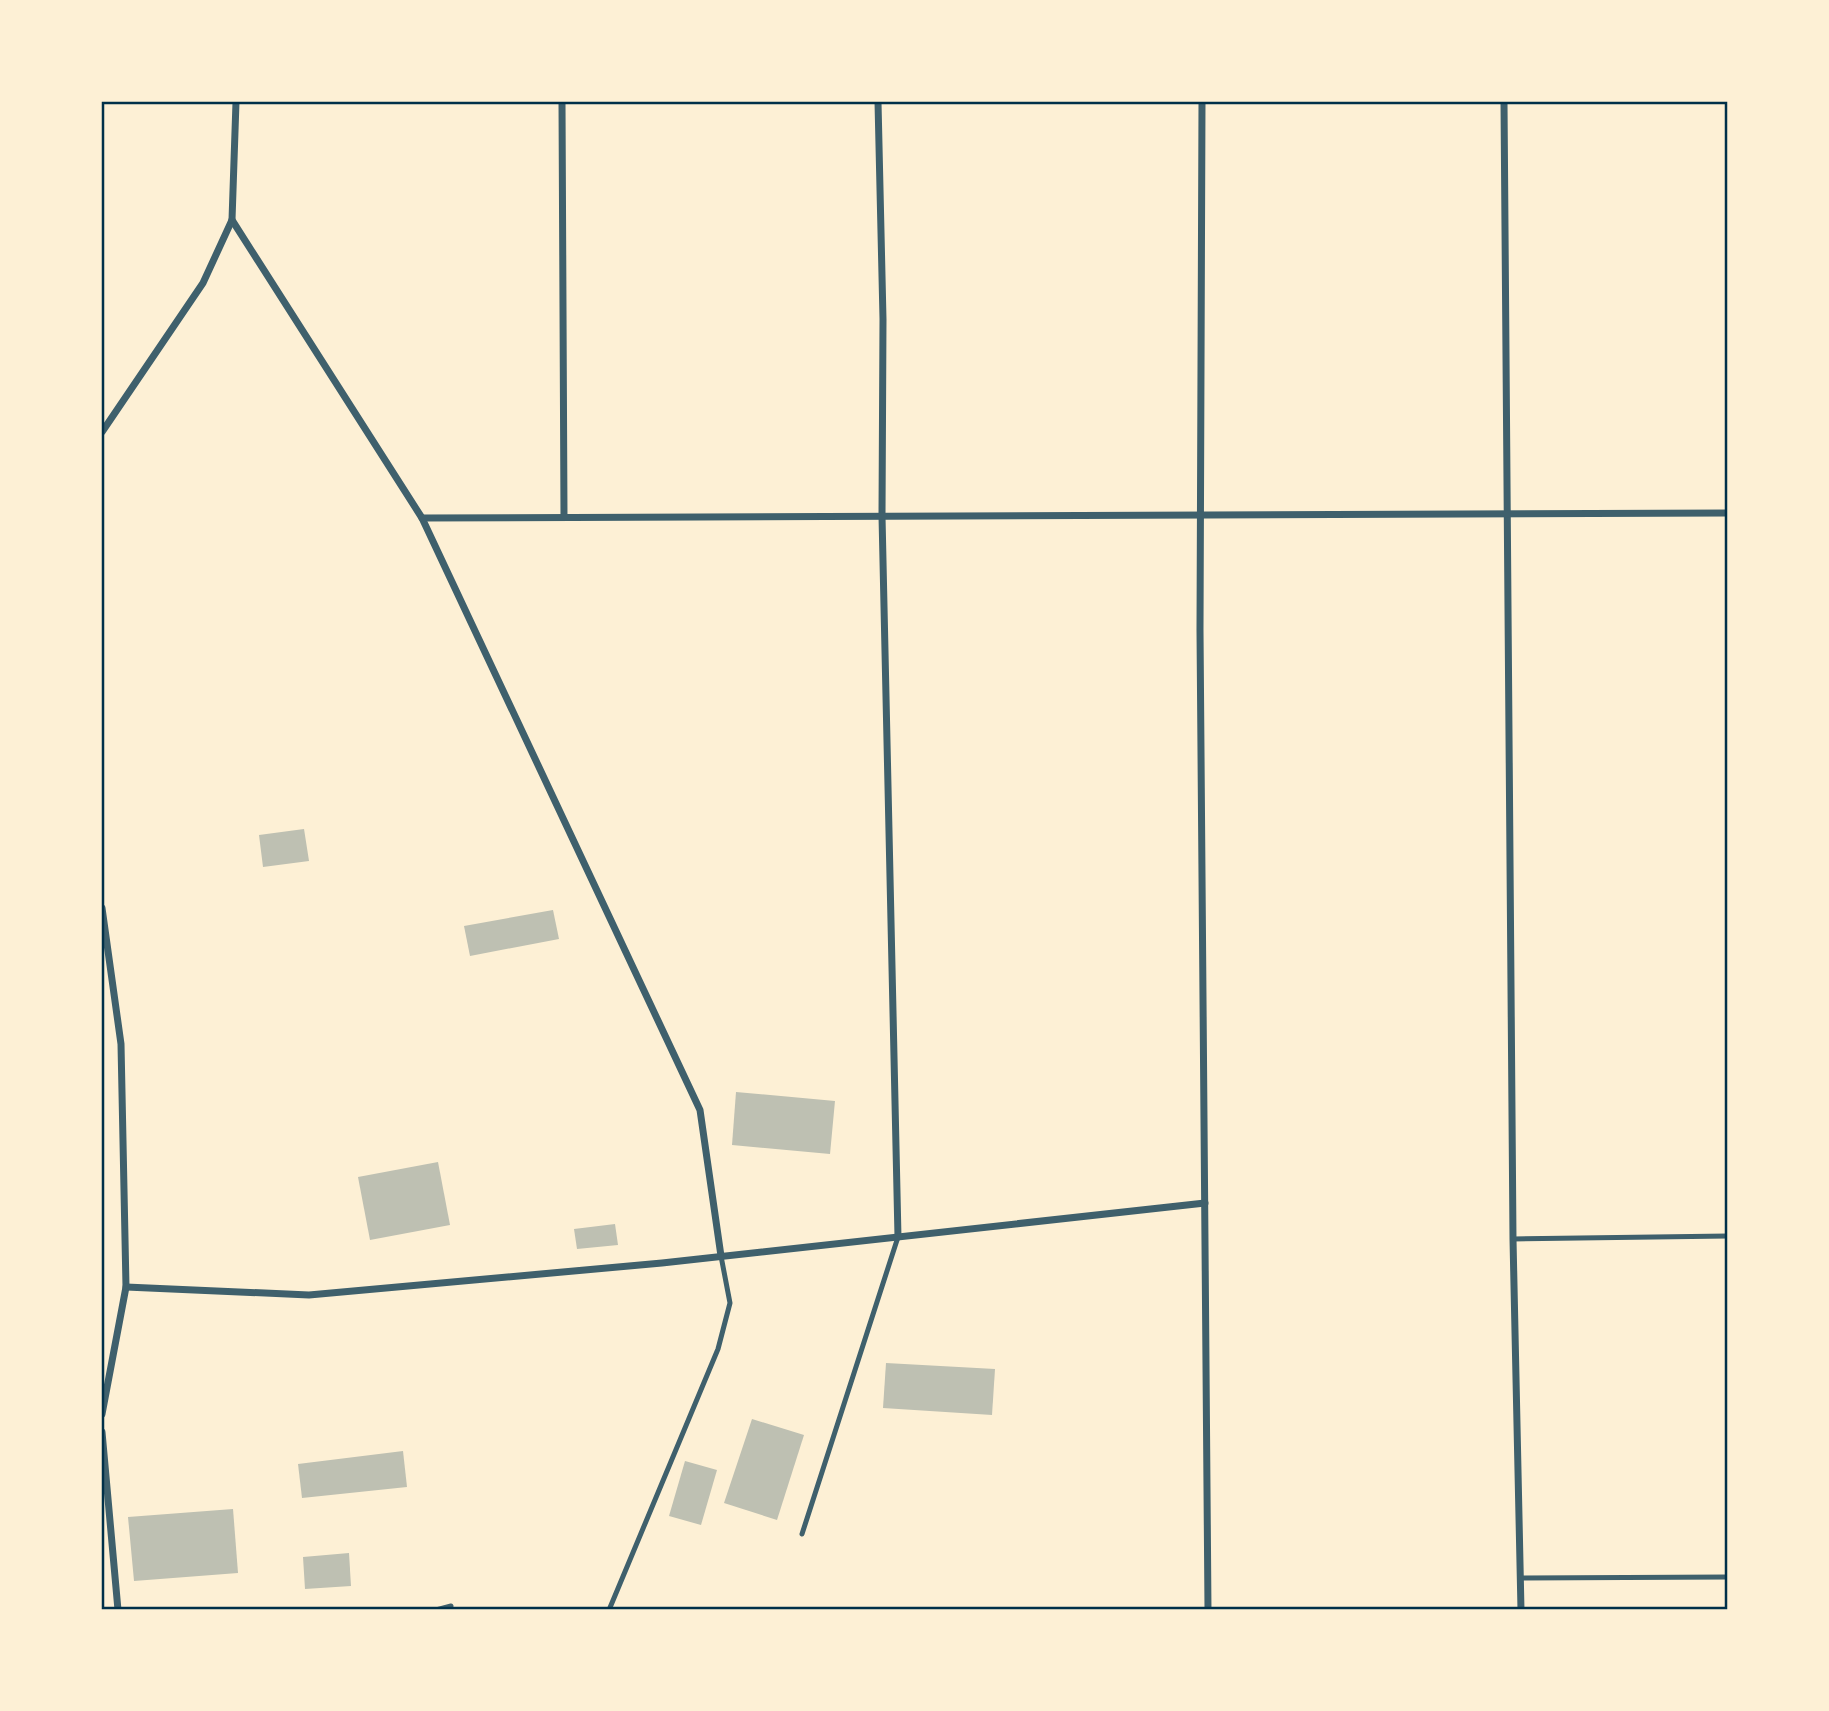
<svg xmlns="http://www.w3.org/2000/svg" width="1829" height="1711" viewBox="0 0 1829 1711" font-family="'IBM Plex Sans',sans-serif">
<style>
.building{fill:#bec0b2}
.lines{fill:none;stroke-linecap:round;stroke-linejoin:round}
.service{stroke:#3f606c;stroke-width:5}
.minor{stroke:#3f606c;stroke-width:7}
.neatline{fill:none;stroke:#003049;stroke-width:2.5}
</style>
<rect width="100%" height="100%" fill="#fdf0d5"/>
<g class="building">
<polygon points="304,829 309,861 263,867 259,835"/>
<polygon points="553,910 559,939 470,956 464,926"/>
<polygon points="736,1092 835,1101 830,1154 732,1145"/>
<polygon points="438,1162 450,1225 370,1240 358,1177"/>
<polygon points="615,1224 618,1245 577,1249 574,1229"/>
<polygon points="886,1363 995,1369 992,1415 883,1408"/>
<polygon points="752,1419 804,1435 777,1520 724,1503"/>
<polygon points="403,1451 407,1487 302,1498 298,1464"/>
<polygon points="685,1461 717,1470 701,1525 669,1516"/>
<polygon points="233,1509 238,1573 134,1581 128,1517"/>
<polygon points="349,1553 351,1586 305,1589 303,1557"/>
</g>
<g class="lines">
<g class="service">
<polyline points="1513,1239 1728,1236"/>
<polyline points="802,1534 898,1237"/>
<polyline points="1520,1578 1728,1577"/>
<polyline points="436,1610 451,1606"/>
<polyline points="609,1610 718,1349 730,1303 721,1256"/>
</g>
<g class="minor">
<polyline points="562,102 564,517"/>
<polyline points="878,102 883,319 882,516 898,1237"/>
<polyline points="1202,102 1200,630 1208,1610"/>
<polyline points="1504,102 1513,1239 1521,1610"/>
<polyline points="232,220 422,518 700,1110 721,1256"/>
<polyline points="102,432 203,283 232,220 236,102"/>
<polyline points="422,518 1728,513"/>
<polyline points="102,908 121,1044 126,1287 102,1414"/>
<polyline points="126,1287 309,1295 662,1263 1205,1203"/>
<polyline points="102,1432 118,1610"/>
</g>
</g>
<rect width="1829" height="1711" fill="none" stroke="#fdf0d5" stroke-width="206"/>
<rect x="103" y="103" width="1623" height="1505" class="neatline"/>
</svg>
